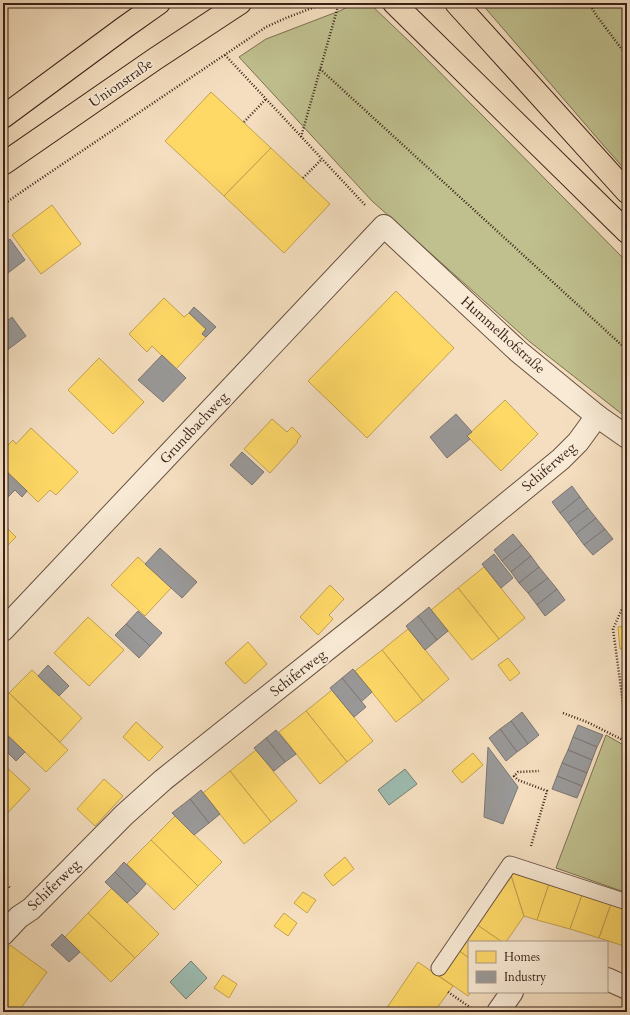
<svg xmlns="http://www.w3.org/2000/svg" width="630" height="1015" viewBox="0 0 630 1015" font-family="Cardo,serif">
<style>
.green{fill:#c0c08f;stroke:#7c7053}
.water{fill:#9cbcb1;stroke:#747e73}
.homes{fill:#ffd966;stroke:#c4a24e}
.industry{fill:#999;stroke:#7c7572}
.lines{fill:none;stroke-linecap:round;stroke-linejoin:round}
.lane-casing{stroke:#685041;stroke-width:17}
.street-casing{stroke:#685041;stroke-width:24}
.primary-casing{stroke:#392117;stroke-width:24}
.highway-casing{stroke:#392117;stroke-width:24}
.path{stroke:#392117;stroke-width:2.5;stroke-dasharray:1 2;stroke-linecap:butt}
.lane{stroke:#f8ead5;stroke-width:15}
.street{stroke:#f8ead5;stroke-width:22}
.primary{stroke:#f4debf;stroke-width:22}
.highway{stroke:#f4debf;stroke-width:22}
.labels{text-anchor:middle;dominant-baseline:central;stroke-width:4;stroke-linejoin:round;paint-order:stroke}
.street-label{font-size:14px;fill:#392117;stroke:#f8ead5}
</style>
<rect width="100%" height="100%" fill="#f4debf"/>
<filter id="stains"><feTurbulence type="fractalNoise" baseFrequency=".005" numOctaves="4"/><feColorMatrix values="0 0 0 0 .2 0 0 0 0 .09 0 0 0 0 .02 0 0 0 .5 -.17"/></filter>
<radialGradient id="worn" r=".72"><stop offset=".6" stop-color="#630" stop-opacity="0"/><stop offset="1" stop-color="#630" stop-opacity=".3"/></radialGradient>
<g class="green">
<polygon points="353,3 369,3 413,45 627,262 627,418 530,342 372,201 239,57 266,39 342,10"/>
<polygon points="481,3 627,3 627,172 604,146"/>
<polygon points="606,735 627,747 627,893 556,868"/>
</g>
<g class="water">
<polygon points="405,769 417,784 389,805 378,790"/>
<polygon points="191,961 207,978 186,999 170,982"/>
</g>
<g class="homes">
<polygon points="211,92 271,148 224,196 165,141"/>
<polygon points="271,148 330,204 284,253 224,196"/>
<polygon points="52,205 81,244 41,274 12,235"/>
<polygon points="396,291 454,348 367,438 308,381"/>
<polygon points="164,298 184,317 189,313 206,329 202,334 206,337 176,369 152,346 147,352 129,334"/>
<polygon points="99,358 144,402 113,434 68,390"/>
<polygon points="505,400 538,434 501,471 467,436"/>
<polygon points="272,419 287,432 292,427 301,436 297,441 298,442 270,473 244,449"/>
<polygon points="31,428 78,472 56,495 50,490 38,502 3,468 3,450 13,440 16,444"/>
<polygon points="3,524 16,537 3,550"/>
<polygon points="138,557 171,588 145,616 111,585"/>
<polygon points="484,567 525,618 499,639 458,588"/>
<polygon points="330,585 344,599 329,615 333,619 318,635 300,617"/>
<polygon points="458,588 499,639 472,660 431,610"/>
<polygon points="88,617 124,650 89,686 54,653"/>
<polygon points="627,626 627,648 620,649 618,627"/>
<polygon points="408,629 449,679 423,701 382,650"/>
<polygon points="248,642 267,664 245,684 225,663"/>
<polygon points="382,650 423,701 396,722 355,671"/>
<polygon points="508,658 520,673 510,681 498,665"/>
<polygon points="32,670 82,718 60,742 9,693"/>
<polygon points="332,690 373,741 347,762 306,711"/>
<polygon points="9,693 68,750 46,772 3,731 3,700"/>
<polygon points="306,711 347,762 320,784 279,732"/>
<polygon points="136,722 163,747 149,761 123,737"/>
<polygon points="256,750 297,801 271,822 230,771"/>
<polygon points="473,753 483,765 462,783 452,771"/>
<polygon points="3,764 30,789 3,818"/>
<polygon points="230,771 271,822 244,844 203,793"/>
<polygon points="104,779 123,796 95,826 77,809"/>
<polygon points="175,816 222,862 198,886 151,840"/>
<polygon points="151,840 198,886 174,910 127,864"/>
<polygon points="345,857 354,869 333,886 324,875"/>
<polygon points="510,872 524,916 506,942 502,942 476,924"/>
<polygon points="510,872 549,884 537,920 524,916"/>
<polygon points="549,884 582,895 570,929 537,920"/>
<polygon points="112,888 159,934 135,958 88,913"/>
<polygon points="303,892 316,900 307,913 294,903"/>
<polygon points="582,895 611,904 599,938 570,929"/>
<polygon points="611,904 627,909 627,947 599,938"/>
<polygon points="88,913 135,958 111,982 65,937"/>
<polygon points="284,913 297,923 288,936 274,926"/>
<polygon points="476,924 502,942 469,942 469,958 458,950"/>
<polygon points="10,945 47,972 18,1012 3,1012 3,955"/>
<polygon points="458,950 469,958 469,992 471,992 468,996 439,976"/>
<polygon points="418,962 453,986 434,1012 384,1012"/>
<polygon points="223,975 237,984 229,998 214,988"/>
<polygon points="531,1007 539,1012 528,1012"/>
</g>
<g class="industry">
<polygon points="10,239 25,260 4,276 3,274 3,244"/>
<polygon points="194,307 216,327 206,337 202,334 206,329 189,313"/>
<polygon points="12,317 26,336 6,351 3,347 3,324"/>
<polygon points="162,355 186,378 163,402 138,380"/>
<polygon points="456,414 472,432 467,436 470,439 447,458 430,437"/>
<polygon points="242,452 264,472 252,485 230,465"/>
<polygon points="3,468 27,491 22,497 15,490 6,499 3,496"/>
<polygon points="572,486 580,497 560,513 552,502"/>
<polygon points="580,497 588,508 568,523 560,513"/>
<polygon points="588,508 596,518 576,534 568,523"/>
<polygon points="596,518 605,529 584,545 576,534"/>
<polygon points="605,529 613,539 593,555 584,545"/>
<polygon points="513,534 522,545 502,561 494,550"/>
<polygon points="522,545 531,556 511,572 502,561"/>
<polygon points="160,548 197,582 182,598 145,564"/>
<polygon points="494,554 513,578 501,588 482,564"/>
<polygon points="531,556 539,567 519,583 511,572"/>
<polygon points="539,567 548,578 528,593 519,583"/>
<polygon points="548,578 557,589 537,605 528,593"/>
<polygon points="557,589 565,600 545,616 537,605"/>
<polygon points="429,607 448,631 437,640 418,616"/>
<polygon points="138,611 162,633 150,646 126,624"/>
<polygon points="418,616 437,640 425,650 406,626"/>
<polygon points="126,624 150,646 139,658 115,635"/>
<polygon points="48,665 69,686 59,696 38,676"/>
<polygon points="353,669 372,692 361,702 342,678"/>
<polygon points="342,678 366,707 354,717 330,688"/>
<polygon points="522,712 539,735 528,744 511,721"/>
<polygon points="511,721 528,744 517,752 500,729"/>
<polygon points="578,725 603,735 597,747 573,737"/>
<polygon points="500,729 517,752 506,761 489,738"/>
<polygon points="276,730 296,754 285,762 266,738"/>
<polygon points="3,731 25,752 16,761 3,748"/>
<polygon points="573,737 597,747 592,760 568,750"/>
<polygon points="266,738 285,762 274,771 254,748"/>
<polygon points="488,747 518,787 503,824 484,817"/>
<polygon points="568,750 592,760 587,773 562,763"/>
<polygon points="562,763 587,773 582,786 557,776"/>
<polygon points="557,776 582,786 577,798 552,789"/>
<polygon points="201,790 220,814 209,823 190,799"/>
<polygon points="190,799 209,823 194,835 172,813"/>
<polygon points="124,862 146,884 137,894 115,872"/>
<polygon points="115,872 137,894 127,903 105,882"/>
<polygon points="62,934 80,952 69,962 51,945"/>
</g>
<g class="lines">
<g class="lane-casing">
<polyline id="lane" points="439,968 510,864 627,902"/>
</g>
<g class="street-casing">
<g id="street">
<polyline points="3,630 384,226 519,352 597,416 627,437"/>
<polyline points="3,934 19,917 31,909 38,902 124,815 163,780 389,600 561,459 578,442 597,416"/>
<polyline points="607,979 627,988"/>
<polyline points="498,1012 512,992"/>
</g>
</g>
<g class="primary-casing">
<g id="primary">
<polyline points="456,3 627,192"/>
<polyline points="3,117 125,27 159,3"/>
<polyline points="3,164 155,59 240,3"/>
</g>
</g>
<g class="highway-casing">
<polyline id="highway" points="394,3 627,232"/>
</g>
<g class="path">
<polyline points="589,3 596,15 627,56"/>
<polyline points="225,55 365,205"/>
<polyline points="320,69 627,350"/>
<polyline points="244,122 266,99"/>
<polyline points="301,137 339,3"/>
<polyline points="303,178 322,159"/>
<polyline points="3,205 27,188 266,27 286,18 325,3"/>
<polyline points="563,713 587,722 627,742"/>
<polyline points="626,725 613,629 622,609 627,608"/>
<polyline points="531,846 547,791 518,780 514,776 518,772 539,771"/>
<polyline points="3,880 11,889"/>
<polyline points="448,992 471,1008"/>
</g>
<use href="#lane" class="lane"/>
<use href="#street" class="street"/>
<use href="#primary" class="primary"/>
<use href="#highway" class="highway"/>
</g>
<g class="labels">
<g class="street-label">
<text transform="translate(121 83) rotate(-35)">Unionstraße</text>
<text transform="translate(503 335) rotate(42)">Hummelhofstraße</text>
<text transform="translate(194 428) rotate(-47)">Grundbachweg</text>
<text transform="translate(549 467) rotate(-41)">Schiferweg</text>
<text transform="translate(298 673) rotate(-38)">Schiferweg</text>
<text transform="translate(54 885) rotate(-44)">Schiferweg</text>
</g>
</g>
<rect width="630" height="1015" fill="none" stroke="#f4debf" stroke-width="16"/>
<rect x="4" y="4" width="622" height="1007" fill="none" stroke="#392117" stroke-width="2"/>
<rect x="8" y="8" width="614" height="999" fill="none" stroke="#392117"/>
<rect x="468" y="941" width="140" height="52" fill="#f8ead5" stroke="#ac9a89"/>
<rect x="476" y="951" width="20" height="12" fill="#ffd966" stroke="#ac9a89"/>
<text x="504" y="961" font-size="12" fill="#392117">Homes</text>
<rect x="476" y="971" width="20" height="12" fill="#999999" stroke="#ac9a89"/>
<text x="504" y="981" font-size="12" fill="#392117">Industry</text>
<rect width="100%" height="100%" filter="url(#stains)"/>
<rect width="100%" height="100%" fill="url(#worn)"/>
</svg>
